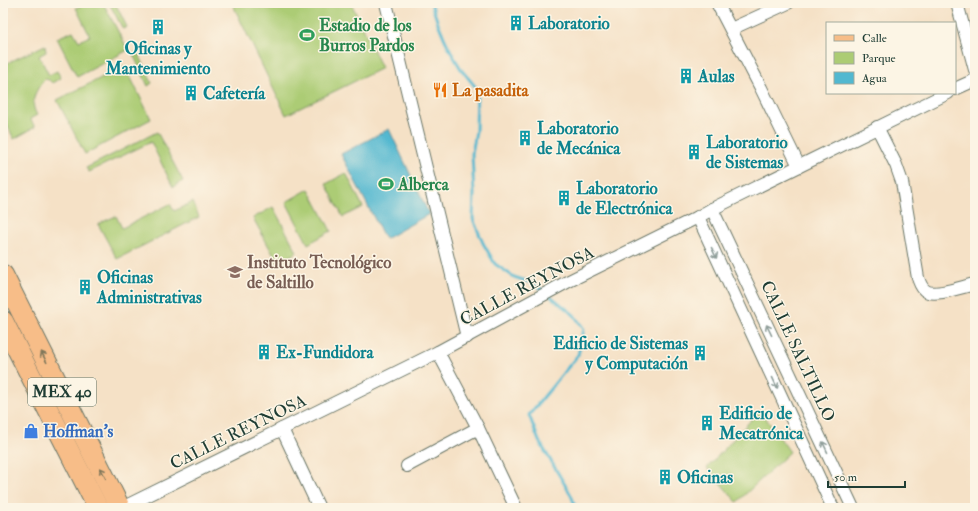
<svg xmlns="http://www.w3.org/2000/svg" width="978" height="511" viewBox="0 0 978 511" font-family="'IM FELL Double Pica',serif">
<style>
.green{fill:#accc74;stroke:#668454}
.water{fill:#52b8d0;stroke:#387a82}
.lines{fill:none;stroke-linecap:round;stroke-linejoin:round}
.stream{stroke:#52b8d0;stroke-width:3}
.street-casing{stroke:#6a7667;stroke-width:14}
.primary-casing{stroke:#6a7667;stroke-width:22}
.street{stroke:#fff;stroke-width:12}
.primary{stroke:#f7bd88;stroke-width:20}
.oneway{stroke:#8f9e9a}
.oneway2{stroke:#80775a}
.labels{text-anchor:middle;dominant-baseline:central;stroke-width:3;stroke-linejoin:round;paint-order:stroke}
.shield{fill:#fcf5e5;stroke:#617469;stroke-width:1}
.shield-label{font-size:16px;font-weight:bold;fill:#1f3d34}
.culture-label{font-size:17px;font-weight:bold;fill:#0d838f;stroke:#fcf5e5;text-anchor:start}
.leisure-label{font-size:17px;font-weight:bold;fill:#27864d;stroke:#fcf5e5;text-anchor:start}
.food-label{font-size:17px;font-weight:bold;fill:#c56008;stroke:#fcf5e5;text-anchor:start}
.education-label{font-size:17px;font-weight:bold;fill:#785e54;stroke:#fcf5e5;text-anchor:start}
.street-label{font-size:17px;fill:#1f3d34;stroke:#fcf5e5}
.shop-label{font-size:17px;font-weight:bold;fill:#366cbe;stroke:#fcf5e5;text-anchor:start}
</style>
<rect width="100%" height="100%" fill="#fcf5e5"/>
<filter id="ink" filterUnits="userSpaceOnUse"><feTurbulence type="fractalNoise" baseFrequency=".025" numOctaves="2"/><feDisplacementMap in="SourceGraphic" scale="8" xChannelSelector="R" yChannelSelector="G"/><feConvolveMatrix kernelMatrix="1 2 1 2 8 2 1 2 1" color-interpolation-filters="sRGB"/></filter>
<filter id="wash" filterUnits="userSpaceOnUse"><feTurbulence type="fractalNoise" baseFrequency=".012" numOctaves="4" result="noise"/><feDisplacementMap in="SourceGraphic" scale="16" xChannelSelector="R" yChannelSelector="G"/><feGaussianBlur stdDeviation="0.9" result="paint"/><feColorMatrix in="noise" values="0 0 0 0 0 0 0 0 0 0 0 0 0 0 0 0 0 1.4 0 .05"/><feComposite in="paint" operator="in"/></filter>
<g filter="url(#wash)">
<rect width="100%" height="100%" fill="#f5e1c6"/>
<g class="green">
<polygon points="87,3 103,3 128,50 77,77 57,38 73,31 79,41 90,36 76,8"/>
<polygon points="109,3 115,3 127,27 123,29"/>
<polygon points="232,3 351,3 382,68 286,115"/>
<path d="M45 45 46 52 39 56 49 75 57 71 61 78 52 83 49 80 45 79C36 89 29 102 37 115L30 119 35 127 14 139 3 117V65Z"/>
<polygon points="138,52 152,83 148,86 133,54"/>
<polygon points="125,66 151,119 85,154 57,100"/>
<polygon points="157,132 183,181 173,187 151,142 89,172 86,168"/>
<polygon points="346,173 363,207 343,217 326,184"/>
<polygon points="309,189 331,231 308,244 286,202"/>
<polygon points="193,202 199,217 117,259 98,224 116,216 122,228 170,204 174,211"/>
<polygon points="273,207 297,252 278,263 253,218"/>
<polygon points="760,410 790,452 737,502 707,468"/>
</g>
<polygon class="water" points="389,129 429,214 385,239 341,154"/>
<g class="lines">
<g class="stream">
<path d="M431 3C438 25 448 49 461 69 466 76 472 82 477 89L476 131 472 154 474 194 473 219 483 243 495 264 514 277 535 284 544 291"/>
<polyline points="549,295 574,315 584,329 578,355 529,415 539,441 571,495 576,508"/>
</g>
</g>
</g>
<g filter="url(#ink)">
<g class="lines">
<g class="street-casing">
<g id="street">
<polyline points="386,3 467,337"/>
<polyline points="717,3 761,88 799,166"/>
<polyline points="957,3 975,70"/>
<polyline points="731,29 788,3"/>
<polyline points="955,89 975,80"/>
<path d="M877 127 896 165 902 182 918 278C920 283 921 288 926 291 935 297 964 286 975 284"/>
<polyline points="712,209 853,508"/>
<polyline points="698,217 833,508"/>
<polyline points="438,352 478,428 516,508"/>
<polyline points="282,429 319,508"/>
<polyline points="407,466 478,428"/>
<polyline points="122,508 438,352 567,282 698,217 712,209 948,93"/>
</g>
</g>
<g class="primary-casing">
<g id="primary">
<polyline points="3,275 120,508"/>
<polyline points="3,321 98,508"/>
</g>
</g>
<use href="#street" class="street"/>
<use href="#primary" class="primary"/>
</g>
<defs><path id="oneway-shaft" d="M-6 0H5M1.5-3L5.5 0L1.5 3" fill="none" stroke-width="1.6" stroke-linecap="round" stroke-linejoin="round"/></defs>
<g class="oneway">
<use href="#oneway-shaft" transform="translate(714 253) rotate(65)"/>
<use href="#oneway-shaft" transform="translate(769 330) rotate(-116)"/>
<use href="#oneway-shaft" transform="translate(775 383) rotate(65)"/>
<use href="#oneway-shaft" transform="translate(825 447) rotate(-115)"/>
</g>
<g class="oneway2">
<use href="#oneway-shaft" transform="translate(44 357) rotate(-117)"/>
<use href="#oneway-shaft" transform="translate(103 473) rotate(-117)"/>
</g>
</g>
<defs>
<g id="building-bare" transform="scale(1.2)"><path d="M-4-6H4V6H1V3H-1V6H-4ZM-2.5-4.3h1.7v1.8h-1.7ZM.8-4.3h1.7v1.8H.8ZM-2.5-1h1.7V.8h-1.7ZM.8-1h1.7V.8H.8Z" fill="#0f9aa8" stroke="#fcf5e5" stroke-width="2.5" paint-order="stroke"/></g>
<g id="stadium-bare" transform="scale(1.2)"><path d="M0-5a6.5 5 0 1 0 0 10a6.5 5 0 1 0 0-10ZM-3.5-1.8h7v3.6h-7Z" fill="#2e9e5b" stroke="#fcf5e5" stroke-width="2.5" paint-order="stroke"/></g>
<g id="restaurant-bare" transform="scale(1.2)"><path d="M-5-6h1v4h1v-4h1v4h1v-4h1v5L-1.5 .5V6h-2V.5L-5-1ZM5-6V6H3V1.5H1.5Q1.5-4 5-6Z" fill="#e8710a" stroke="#fcf5e5" stroke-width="2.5" paint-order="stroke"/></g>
<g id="university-bare" transform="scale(1.2)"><path d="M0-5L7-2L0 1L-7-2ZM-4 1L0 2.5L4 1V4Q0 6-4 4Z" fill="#8d6e63" stroke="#fcf5e5" stroke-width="2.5" paint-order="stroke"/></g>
<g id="shop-bare" transform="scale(1.2)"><path d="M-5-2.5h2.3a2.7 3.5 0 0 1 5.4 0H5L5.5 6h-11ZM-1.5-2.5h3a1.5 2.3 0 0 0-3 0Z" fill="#3f7fe0" stroke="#fcf5e5" stroke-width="2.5" paint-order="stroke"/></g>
</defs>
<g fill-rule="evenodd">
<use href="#building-bare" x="516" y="23"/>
<use href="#building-bare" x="158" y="27"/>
<use href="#stadium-bare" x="307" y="35"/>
<use href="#building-bare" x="686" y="76"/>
<use href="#restaurant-bare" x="440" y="90"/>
<use href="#building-bare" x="191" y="93"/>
<use href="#building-bare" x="525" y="138"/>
<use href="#building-bare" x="694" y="152"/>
<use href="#stadium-bare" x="386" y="184"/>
<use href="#building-bare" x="564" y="198"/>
<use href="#university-bare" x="235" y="272"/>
<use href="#building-bare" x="85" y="287"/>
<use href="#building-bare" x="264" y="352"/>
<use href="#building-bare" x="700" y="353"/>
<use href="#building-bare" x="707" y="423"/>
<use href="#shop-bare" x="31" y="431"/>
<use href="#building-bare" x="665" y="477"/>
</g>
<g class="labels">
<rect class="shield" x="28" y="378" width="68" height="28" rx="3"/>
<g class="shield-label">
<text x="62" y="392">MEX 40</text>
</g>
<g class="culture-label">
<text x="528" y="23">Laboratorio</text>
<text x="158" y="48" text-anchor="middle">Oficinas y<tspan x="158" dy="20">Mantenimiento</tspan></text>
<text x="698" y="76">Aulas</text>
<text x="203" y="93">Cafetería</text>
<text x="537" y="128">Laboratorio<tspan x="537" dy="20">de Mecánica</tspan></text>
<text x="706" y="142">Laboratorio<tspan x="706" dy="20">de Sistemas</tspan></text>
<text x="576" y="188">Laboratorio<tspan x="576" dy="20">de Electrónica</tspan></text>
<text x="97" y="277">Oficinas<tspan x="97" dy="20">Administrativas</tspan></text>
<text x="688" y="343" text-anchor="end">Edificio de Sistemas<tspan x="688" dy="20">y Computación</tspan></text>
<text x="276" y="352">Ex-Fundidora</text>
<text x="719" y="413">Edificio de<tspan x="719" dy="20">Mecatrónica</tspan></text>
<text x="677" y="477">Oficinas</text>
</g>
<g class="leisure-label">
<text x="319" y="25">Estadio de los<tspan x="319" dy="20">Burros Pardos</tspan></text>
<text x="398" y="184">Alberca</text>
</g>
<g class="food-label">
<text x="452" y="90">La pasadita</text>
</g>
<g class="education-label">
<text x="247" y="262">Instituto Tecnológico<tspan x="247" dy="20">de Saltillo</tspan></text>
</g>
<g class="street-label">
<text transform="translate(527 286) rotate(-28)">CALLE REYNOSA</text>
<text transform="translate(798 351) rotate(65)">CALLE SALTILLO</text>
<text transform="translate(238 432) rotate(-26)">CALLE REYNOSA</text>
</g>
<g class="shop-label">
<text x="43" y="431">Hoffman's</text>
</g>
</g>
<rect width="978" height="511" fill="none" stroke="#fcf5e5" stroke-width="16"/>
<rect x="826" y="22" width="130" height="72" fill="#fcf5e5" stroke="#a4ab9e"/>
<rect x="834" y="35" width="20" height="6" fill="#f7bd88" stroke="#a4ab9e"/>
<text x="862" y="42" font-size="12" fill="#1f3d34">Calle</text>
<rect x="834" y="52" width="20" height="12" fill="#accc74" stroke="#a4ab9e"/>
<text x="862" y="62" font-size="12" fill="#1f3d34">Parque</text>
<rect x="834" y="72" width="20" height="12" fill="#52b8d0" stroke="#a4ab9e"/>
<text x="862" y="82" font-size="12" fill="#1f3d34">Agua</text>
<path d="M828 481v6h77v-6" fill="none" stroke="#1f3d34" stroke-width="2"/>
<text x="834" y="481" font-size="12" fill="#1f3d34" stroke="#fcf5e5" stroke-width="3" paint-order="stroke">50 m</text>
</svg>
